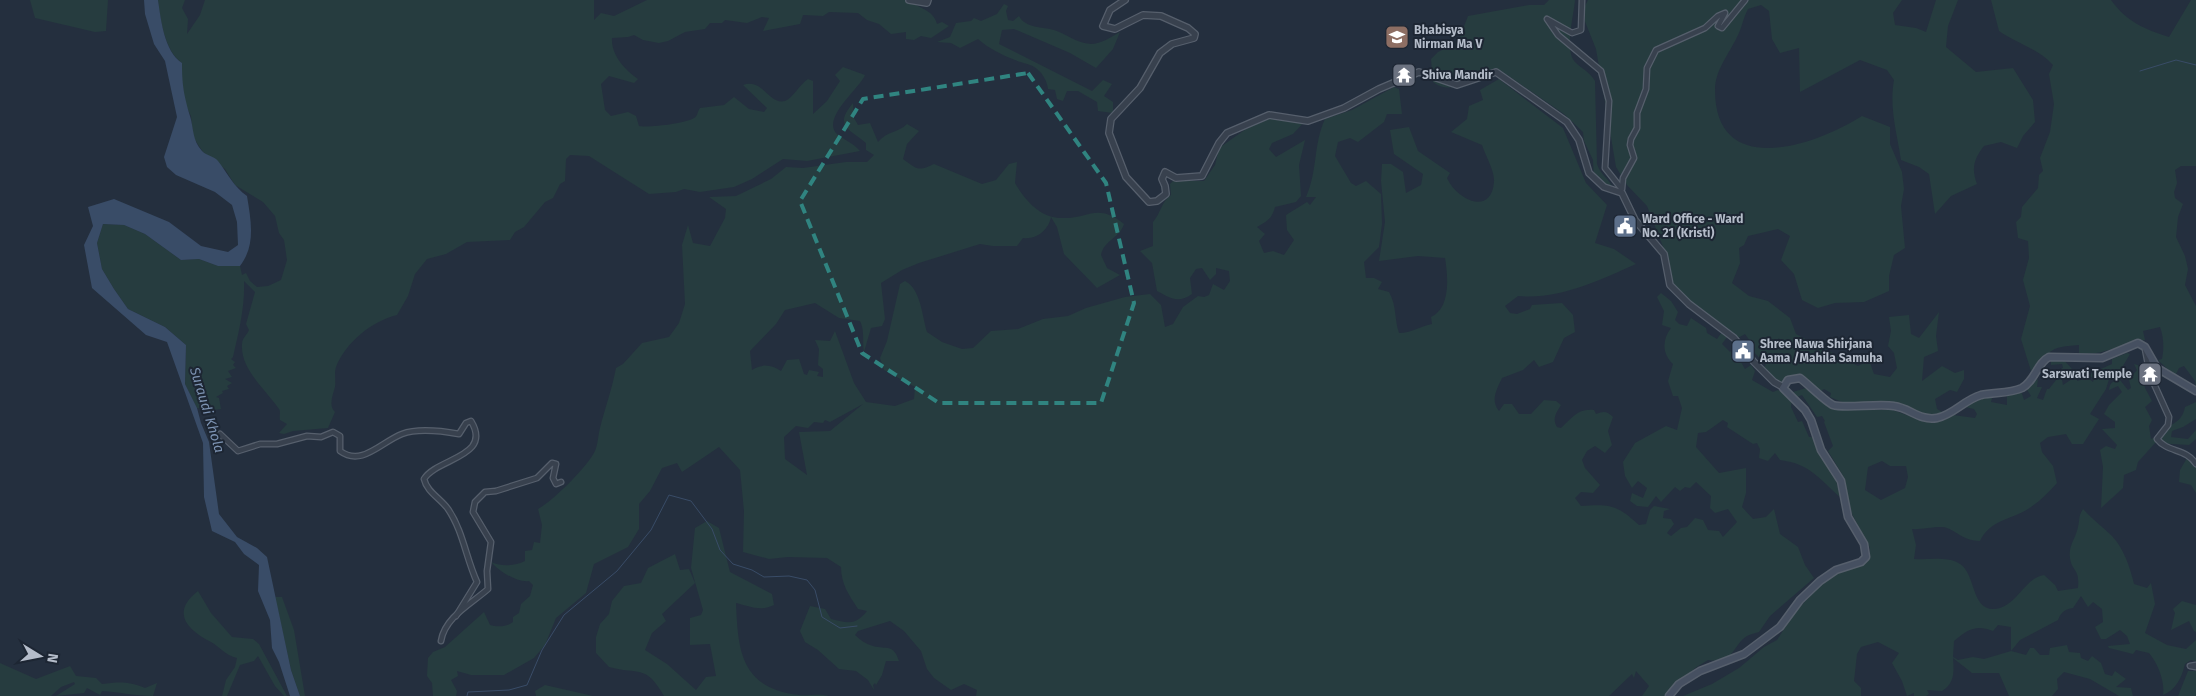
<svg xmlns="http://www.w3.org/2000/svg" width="2196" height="696" viewBox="0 0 2196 696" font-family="'Fira Sans',sans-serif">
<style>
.green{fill:#263c3f;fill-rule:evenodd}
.water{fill:#394c67}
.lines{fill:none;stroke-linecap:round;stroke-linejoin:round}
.stream{stroke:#394c67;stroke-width:1}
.minor-casing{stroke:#565f6c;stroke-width:7}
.tertiary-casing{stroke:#565f6c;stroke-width:8}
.secondary-casing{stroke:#565f6c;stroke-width:9}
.minor{stroke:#38414e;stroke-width:4.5}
.tertiary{stroke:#38414e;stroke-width:5.5}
.secondary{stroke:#465061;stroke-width:6}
.marked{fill:none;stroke:#308480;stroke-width:4;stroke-dasharray:10 6;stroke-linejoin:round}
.labels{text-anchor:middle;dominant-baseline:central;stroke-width:4;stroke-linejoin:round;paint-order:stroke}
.poi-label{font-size:12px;font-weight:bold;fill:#b4bcc9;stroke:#1d2633;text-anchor:start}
.water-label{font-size:14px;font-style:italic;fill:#7c92b1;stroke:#1d2633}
</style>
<rect width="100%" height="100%" fill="#242f3e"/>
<g class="green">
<polygon points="30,0 108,0 106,31 95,32 35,18"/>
<path d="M158 0H185L182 8 188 19 187 34 200 15 205 0H594V20L601 13 614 16 647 0H908C919 9 933 9 937 24L942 22 949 26 931 38 921 36 914 40 906 39V32L891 34 879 24 867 20 858 13 829 12 823 16 803 15 800 24 763 31 769 18 762 17 747 23 725 20 722 23H710L705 29 685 32 668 41 659 43 643 40 634 35 628 37 612 38C611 55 625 70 638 79L634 83 609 76 601 84 605 110 611 116 628 112 636 116 639 126C648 128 688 123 694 118 698 116 697 112 700 108L724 105 734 97 749 109 764 112 767 108 743 85C763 78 769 105 785 101 793 98 800 84 808 79L813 81V114L827 101 840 81 835 75 843 67 865 75C860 88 819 120 838 135 845 140 853 143 860 151L807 161 783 159 752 179 734 187 700 192 684 189 676 192 649 194 589 156 570 155 566 159 565 181 560 184 553 198 545 202 524 227 515 232 510 240 467 242 446 254 427 259 415 274 408 296 397 315C372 321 346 342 336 367 334 373 336 380 335 387 333 395 328 405 335 412L328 428 293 431 284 434 279 433 287 424 280 420C279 416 281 412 279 409 266 390 240 369 242 344 242 338 247 335 249 330L246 324 255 292 244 281C245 307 239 331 233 357L231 359 235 362 233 365 236 368 228 371 232 377 225 379 232 383 227 386 229 389 222 391 223 393 216 397 219 398 221 409 213 410 197 408 185 384 186 345 165 327 128 309 114 289 102 269 97 243 103 224 124 225 145 234 181 260 199 259 218 266H240L242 275 246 273 250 281 257 287 268 286 281 280 287 260 284 240 279 233 275 216 263 202 235 185 225 169 203 152 193 137 191 116 185 104 182 82V63C165 51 160 20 158 0Z"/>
<path d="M1549 0H1575C1574 14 1564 51 1575 62 1582 69 1590 72 1595 81L1597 164C1600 174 1608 178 1612 186L1610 190 1603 188 1594 182 1593 160 1584 141 1583 132 1564 114 1497 68C1476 71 1455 99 1433 82L1431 59 1438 52 1458 42 1468 16 1529 5H1544Z"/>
<path d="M1588 0H1902L1893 13 1895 25 1916 28 1926 32 1936 0H1958L1948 26 1946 47 1976 72 2013 68 2033 100 2035 122 2023 136 2017 148 2001 142 1984 146C1974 159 1971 168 1977 184L1951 196 1935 214 1929 174 1919 167 1901 160C1897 133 1889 108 1894 80L1887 70 1860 60 1800 92 1799 48 1780 53 1772 39 1769 11 1761 5 1748 9C1743 18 1742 28 1737 37 1729 54 1715 70 1715 90 1715 180 1815 146 1862 116L1890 127V144L1902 172 1904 189 1901 206 1905 248 1894 255 1889 276V291L1864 302 1835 303 1818 308 1802 300 1794 274 1781 260 1790 236 1778 229 1748 236 1744 245 1739 248 1740 263 1732 283 1749 296 1768 301 1790 318 1796 334 1858 366 1869 360 1874 374 1890 377 1897 368 1894 353 1888 346 1891 331 1889 317 1909 315 1911 334 1919 338 1939 312 1936 336 1938 351 1924 357 1922 381 1942 366 1955 373 1964 370V379L1957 392 1950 390 1935 399 1937 409 1944 413 1925 415 1909 408 1842 402 1830 397 1831 393 1824 389 1820 392 1799 377H1787L1782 385 1762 369 1766 365 1752 350 1753 345 1745 334 1738 338 1680 294 1670 278 1669 262 1647 206 1627 185 1616 167 1596 49 1584 19 1583 10Z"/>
<path d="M1991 0H2111C2127 22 2144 29 2169 37L2191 0H2196V166H2181L2175 170 2177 183 2174 192 2175 198 2183 204 2178 217 2176 237 2185 256 2188 269 2185 285 2196 306V389L2195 381 2184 366 2179 368 2175 376 2158 360 2162 359C2164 349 2164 338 2160 327L2143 331 2145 340C2122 343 2102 357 2079 353V345C2045 347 2053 352 2031 371L2021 339 2030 306 2023 280 2029 258 2028 241 2018 238 2016 222 2021 217 2022 207 2038 188 2039 175 2043 171 2040 158 2050 132 2054 104 2049 74 2053 65C2037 48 2018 44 1999 31Z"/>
<path d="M1004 4 1008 6 1006 11 1008 20 1013 21 1019 16C1025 28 1043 27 1054 30 1067 34 1076 43 1091 44 1101 44 1111 37 1120 32L1113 49 1096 68 1070 53 1014 29 1002 30 999 44 1092 91 1103 80 1112 84 1104 96 1113 102V113L1098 111 1097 102 1078 91H1067L1063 101 1057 99 1055 90 1048 89C1047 81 1043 74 1037 69 1032 64 1022 63 1015 60 1002 55 988 48 978 39L960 48 951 43 937 42 950 37 956 23 971 21 974 18 981 21 997 14Z"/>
<path d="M1499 79 1563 128 1586 183 1607 205 1595 243 1614 249 1636 264C1600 280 1559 300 1518 296L1505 306 1510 313 1517 314 1530 309 1532 305 1562 303 1573 315 1575 332 1564 338 1553 362 1539 367 1534 360 1523 370 1502 378C1497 389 1490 400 1499 411L1504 404H1512L1519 414H1531L1544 400 1556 401 1561 405C1556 413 1552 419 1557 427L1561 428C1572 418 1578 408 1594 410L1596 414C1604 411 1607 411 1613 417L1608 431 1612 445 1605 453 1595 446 1587 451 1582 460 1585 468 1600 485 1593 493 1581 492 1575 498 1581 506C1611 504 1617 505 1639 525L1646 524 1650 510 1654 506 1670 509 1664 511 1663 518 1671 519 1674 524 1667 533 1671 536 1681 528 1687 527 1695 518 1703 520 1708 530 1719 531 1723 537 1737 522 1728 509 1715 513 1710 508 1711 496 1696 482 1690 488 1685 487 1680 491 1675 487 1661 502 1656 496 1648 507 1637 506 1630 501 1632 493 1643 498 1647 488 1638 481 1632 488 1625 476 1623 462 1635 443 1666 426 1677 430 1682 408 1678 396H1673L1668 381 1673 364C1662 354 1662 340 1671 328L1662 325 1664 311 1657 297 1661 293 1671 301 1678 312 1675 320 1679 324 1687 326 1691 318 1706 328 1707 333 1717 339 1722 332 1727 337 1722 344 1730 352 1732 350 1734 358 1738 357 1745 369 1751 365 1755 371 1752 380 1773 392 1778 390 1792 397 1791 407 1798 422 1802 421 1809 437H1814L1833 470 1841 498C1819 479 1811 464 1780 460L1775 453 1768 461 1759 458 1760 449 1757 443 1753 444 1727 427 1728 423 1723 420 1706 432 1698 433 1696 447 1719 473 1746 468V493L1742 507 1753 519 1766 517 1774 509 1780 534 1798 547 1805 565 1814 578 1770 616 1759 632C1756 633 1750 634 1747 636 1733 644 1735 664 1708 660L1695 668 1673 696H1642L1649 686 1636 671 1634 678 1632 674 1609 696H976L977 690 964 684 951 690 934 678 927 669 921 651 904 631 890 621 858 631 855 635C860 640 866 644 873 646 887 650 893 643 899 661H886L882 675 876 685 875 683 873 685 874 690 868 680 856 671 839 669 818 650 805 642 800 631 810 606 825 609 831 619C848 623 855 626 867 611L858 609C849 595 841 584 841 567L827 558 788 557 769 559 743 552 744 511 740 470 719 447 682 472 677 463 662 468 650 491 639 504V529L628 547 594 564 586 593 556 618 545 645 534 658 504 675H471L457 671 458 676 451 680 457 691 456 696H433L432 683 427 676 428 658 433 652 445 647 484 612 490 625C497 627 507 627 513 622V617L519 613 521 604 530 596 533 585 529 581C517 583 499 571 491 562 502 567 515 566 525 561V551L532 550 534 542 540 543 542 525 538 509C553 501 588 466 595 451 598 444 598 436 600 428 605 408 612 389 616 368L623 364 642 343 669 337 679 323 685 304 682 245 688 225 693 243 710 246 725 218 726 209 709 197 736 196 771 179 786 167 803 168 846 162H867L874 155 866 150V143C848 128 834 126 853 103L854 118 858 125 870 123 878 142C887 131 898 133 907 124L919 131 907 144 903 159C917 169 918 172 934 164L982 184 996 180 1009 164 1017 162 1015 183C1025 200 1040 218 1062 218 1089 219 1097 202 1124 224 1119 239 1104 240 1101 255L1107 268 1120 275 1097 288 1064 254 1057 227 1051 217C1049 229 1037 240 1023 238L1017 246H993L980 244 919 263 902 270 881 283 885 319 882 326 871 328 864 352C862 341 865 331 860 321L839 318 815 303 785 310 776 324 750 351 752 370C763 363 772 365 781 371L787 360 799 359 804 374 807 375 809 370 819 372 817 376 823 377V369L818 365 819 349 815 340 830 341 835 331 854 383 866 402 895 406 914 399 915 387 884 370 880 358 887 341 900 284 905 281C921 289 922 316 927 332L942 342 962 349 973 348 991 331 1018 329 1043 319 1068 316 1086 308 1125 297 1150 294 1161 305 1165 327 1173 324 1183 307 1198 296 1204 297 1209 295 1213 284 1224 290 1230 281 1229 271 1216 268V274L1210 280 1202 268 1196 269 1190 278 1192 294C1178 304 1170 298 1157 291L1152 263 1140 251 1153 246V222C1161 213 1161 202 1171 195L1170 184 1173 181H1204L1215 165 1219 148 1246 129 1276 116 1306 120 1293 134 1272 143 1269 149 1276 157 1305 140 1299 165 1301 196 1296 202 1275 207C1272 219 1267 221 1257 227L1265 234 1259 241 1264 253 1273 251 1284 255 1294 240 1287 230 1286 215 1307 202 1310 205 1316 197H1306C1318 170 1313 145 1325 119L1352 110 1394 87 1399 89 1402 114H1387L1384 122 1358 142 1350 138 1338 142 1335 156 1351 183 1356 186 1366 181 1381 194 1382 224 1379 247 1364 262 1366 278H1374L1382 282 1378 289 1389 292C1397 306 1394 318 1399 333 1411 333 1421 326 1432 324L1431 317C1451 308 1448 276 1445 258L1418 256 1379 261 1385 222 1381 181 1382 164H1391L1403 172 1406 193 1421 185 1423 174 1394 154 1390 130 1409 127 1418 151 1450 173 1447 178C1456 199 1491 217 1494 182 1495 171 1485 155 1482 145L1451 132 1467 119 1469 106 1483 100 1480 90ZM863 404 830 431 799 432 807 475 785 459 784 437 796 426 808 428 814 422 823 423 825 420 830 422Z"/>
<path d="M2127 353 2130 354 2120 371 2110 376 2106 389 2090 414 2099 419 2083 444H2072L2066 434 2048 437 2040 443 2042 452 2053 466 2057 483C2048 493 2039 502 2028 509 2010 520 1990 520 1980 541 1963 540 1961 534 1947 528 1941 525 1921 530 1912 529L1916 545 1914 559C1928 560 1948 556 1960 564 1976 574 1971 611 1995 609 2017 607 2024 578 2044 575L2055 585 2058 591 2078 588C2080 568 2072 572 2070 558 2068 546 2076 538 2078 527 2080 519 2078 517 2083 509 2092 519 2103 527 2112 536 2124 549 2130 567 2134 584L2147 588 2151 583 2155 604 2145 633 2167 645 2186 649 2196 640V661L2191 660 2185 664C2182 677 2176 690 2163 695 2165 681 2158 664 2149 653L2136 650 2133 654 2109 648 2108 646 2130 644 2127 636 2120 630 2106 639H2101L2095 627 2103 622 2102 609 2093 602 2088 607 2081 596 2073 608C2065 609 2061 612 2058 620L2020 640 2011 651 2026 655 2030 648H2034L2040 655H2049L2050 648 2067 645 2069 652 2080 653 2081 658 2088 661 2092 656 2101 663 2105 674 2112 676 2115 671 2126 679 2116 687 2131 688 2133 696H2119L2090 679 2064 672 2057 679 2058 689 2052 696H2009L1999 673H1972L1953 658C1954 671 1955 683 1942 691L1927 690 1929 694 1926 696H1914V693L1907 696 1902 681 1892 663 1899 653 1878 642 1861 647 1857 654 1854 681 1861 688V696H1683L1712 684 1739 668 1764 647 1777 640 1795 612 1822 584 1837 572 1869 559 1870 548 1852 514 1847 502 1845 479 1828 451 1833 446 1824 422 1825 421 1822 416 1817 417 1802 395 1797 397 1793 392 1806 388 1826 405 1841 410H1893L1925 422 1953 415 1975 418 1977 414 1974 409 1961 406 1974 399 1993 395 1991 402 2007 405V395L2021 391 2024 400 2031 396 2026 388 2038 379 2037 387H2042L2037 398 2043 400 2047 389H2049L2056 380 2050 374 2063 368 2062 364 2051 365V359L2062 358 2072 369 2062 380 2063 385 2078 375 2077 381 2088 378 2093 382 2094 379 2090 376 2092 373 2112 364V359ZM1882 461 1890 466H1906L1908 477 1905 488 1881 500 1865 490 1868 467ZM1998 625 2011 627V651L1984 659 1973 657 1958 660 1953 657 1954 641C1967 630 1976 624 1993 631Z"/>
<path d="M2134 364 2141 366 2145 388 2152 401 2145 407 2152 420 2149 426 2151 439C2160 436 2161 432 2168 427 2176 422 2183 419 2185 407L2196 402V419L2183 427 2172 431 2171 437 2188 439 2196 430V439L2189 445 2155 443 2138 462 2136 470 2124 475 2123 488 2101 508 2103 467 2100 450 2106 446 2115 449 2117 445 2102 429 2115 428V422L2104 414 2109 405 2122 392 2118 386 2109 390C2110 382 2113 381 2120 380L2128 390 2131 388 2129 380 2137 370Z"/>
<polygon points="2187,458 2196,463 2196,493 2191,485 2179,482 2180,470"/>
<path d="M707 521 719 528 730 572 772 594 774 605C760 612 749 606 736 603 738 652 741 688 799 695 808 696 820 693 829 696H664C646 664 639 675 609 667L596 653V637L600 624 609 614 612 601 624 586 641 583 648 568 675 554 680 570 689 569 695 583 662 614 666 621 652 633 645 650 667 664 696 690 706 677 716 676 710 644 690 645V618L701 615 703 610 691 568 695 528Z"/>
<path d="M198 591 211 613 232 637 253 639 259 644 287 696H284L275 686 258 656 254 661 240 665 227 696H222L226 680 235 667 237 658C225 655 220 647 211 642 186 629 171 612 198 591Z"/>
<polygon points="275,597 282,597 294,630 305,696 300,696 291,670"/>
<polygon points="2182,601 2196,605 2196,632 2194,631 2189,621 2171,630 2175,613 2173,609"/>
<path d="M0 663 36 679 70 666 76 676 96 678 102 684C118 682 129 681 145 688L157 683 153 696C135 696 120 692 102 691L100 695 87 688 84 693 56 696 75 684 74 682 61 687 51 696H0Z"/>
<polygon points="2188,671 2196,671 2196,696 2178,696"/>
<polygon points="545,685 593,696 536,696 535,691"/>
</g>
<path class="water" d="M144 0H158C161 20 164 51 182 63 182 86 184 95 190 116 194 129 192 140 202 151 207 156 214 156 218 161 228 174 234 187 247 196 251 221 256 245 240 266H218L199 259 181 260 145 234 124 225 103 224 97 243 102 269 114 289 128 309 165 327 186 345 185 384 197 408 201 423 209 442 219 514 237 537 257 548 267 557 291 670 300 696H290L279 662 272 648 270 620 258 591 259 565 244 554 235 542 212 531 204 497 203 443 167 342 146 335 92 288 84 245 93 226 88 207 114 199 169 222 201 246 228 252 238 245 237 222 232 205 215 192 176 175 167 167 164 157 177 117 165 61 154 44 145 14Z"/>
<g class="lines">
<g class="stream">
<polyline points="2140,71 2176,60 2196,65"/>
<polyline points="467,696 468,692 509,690 527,685 542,650 564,615 617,571 651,530 669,495 691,501 712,529 720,550 733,564 752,570 764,577 789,576 807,580 815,590 822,617 840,628 857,626"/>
</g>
<g class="minor-casing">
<g id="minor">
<polyline points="1582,0 1581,30 1572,33 1547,19 1558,35 1601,71 1609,101 1605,168 1621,188"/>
<polyline points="1622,189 1623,178 1634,158 1630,145 1631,139 1637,128 1637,113 1646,89 1647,68 1656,50 1705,28 1718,16 1725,13 1718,26 1722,28 1745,0"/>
<path d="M2145 349 2150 375 2169 417 2168 425 2157 439C2168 453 2186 448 2196 464"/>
<path d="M220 434 238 451 260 444H277L307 436 321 437 333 432 340 436V451C362 467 381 442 402 434 418 428 442 431 459 434L466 423 471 421C493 457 437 458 424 479 427 492 440 498 448 509 463 531 466 558 477 582L456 616"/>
<path d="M441 641C445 617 471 604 488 589L487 571 491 542 473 512 475 502 485 492 496 491 537 478 552 463 556 464 553 478 556 484 561 482"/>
<polyline points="2196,665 2190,666 2196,667"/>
</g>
</g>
<g class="tertiary-casing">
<g id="tertiary">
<polyline points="909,0 927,3 928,0"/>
<polyline points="1125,0 1110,10 1103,26 1115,29 1143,15 1161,16 1188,28 1195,34 1194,38 1172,44 1160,53 1140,88 1111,119 1109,133 1126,177 1149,202 1157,201 1166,194 1165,186 1162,179 1165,172 1176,178 1202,176 1219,143 1227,133 1269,115 1308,121 1344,108 1379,89 1419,72 1457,85 1496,72 1567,122 1579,140 1589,173 1604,187 1622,193 1635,220 1664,254 1670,285 1689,304 1734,338 1754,362 1774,382 1783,387"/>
</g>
</g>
<g class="secondary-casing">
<path id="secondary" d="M1669 696 1679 684 1700 671 1744 654 1780 627 1800 600 1820 581 1836 570 1861 562 1866 557 1864 544 1848 517 1841 481 1821 450 1811 420 1805 410 1783 388 1788 380 1800 378C1808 384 1826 402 1833 405 1845 409 1878 403 1894 406 1910 408 1919 421 1937 418 1953 415 1964 400 1981 395 1994 392 2009 394 2022 388 2035 381 2037 363 2049 357L2102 358 2138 343 2145 347 2157 368 2196 391"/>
</g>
<use href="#minor" class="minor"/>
<use href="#tertiary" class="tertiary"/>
<use href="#secondary" class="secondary"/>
</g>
<path class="marked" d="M1028 73 1106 183 1134 303 1101 403H939L862 353 800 201 863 99Z"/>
<defs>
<g id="school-square" transform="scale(1.25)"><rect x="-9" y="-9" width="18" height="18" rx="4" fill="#8d6e63" stroke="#1d2633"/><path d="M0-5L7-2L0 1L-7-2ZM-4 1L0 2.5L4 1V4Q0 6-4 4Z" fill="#fff"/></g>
<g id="temple-square" transform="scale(1.25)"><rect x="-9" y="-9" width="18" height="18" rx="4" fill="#6b7280" stroke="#1d2633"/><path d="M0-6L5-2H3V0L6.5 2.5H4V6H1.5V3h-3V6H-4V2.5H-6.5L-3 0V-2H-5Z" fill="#fff"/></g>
<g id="civic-square" transform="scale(1.25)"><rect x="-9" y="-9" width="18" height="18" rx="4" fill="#5c6f8a" stroke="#1d2633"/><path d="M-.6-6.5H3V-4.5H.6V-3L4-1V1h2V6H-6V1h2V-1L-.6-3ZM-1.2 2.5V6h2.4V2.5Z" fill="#fff"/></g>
</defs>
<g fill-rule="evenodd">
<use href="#school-square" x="1397" y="37"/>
<use href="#temple-square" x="1404" y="75"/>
<use href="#civic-square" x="1625" y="226"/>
<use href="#civic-square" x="1743" y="351"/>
<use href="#temple-square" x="2150" y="374"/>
</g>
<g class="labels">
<g class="poi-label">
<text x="1414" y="30">Bhabisya<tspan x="1414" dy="14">Nirman Ma V</tspan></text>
<text x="1422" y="75">Shiva Mandir</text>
<text x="1642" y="219">Ward Office - Ward<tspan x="1642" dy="14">No. 21 (Kristi)</tspan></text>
<text x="1760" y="344">Shree Nawa Shirjana<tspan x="1760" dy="14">Aama /Mahila Samuha</tspan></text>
<text x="2132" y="374" text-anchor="end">Sarswati Temple</text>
</g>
<g class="water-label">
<text transform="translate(207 410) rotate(73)">Suraudi Khola</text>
</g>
</g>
<g transform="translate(40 656) rotate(100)" stroke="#1d2633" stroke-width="4" paint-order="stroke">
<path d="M0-4L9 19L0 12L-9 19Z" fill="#b4bcc9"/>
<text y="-8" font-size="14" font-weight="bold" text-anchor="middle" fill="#b4bcc9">N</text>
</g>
</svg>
